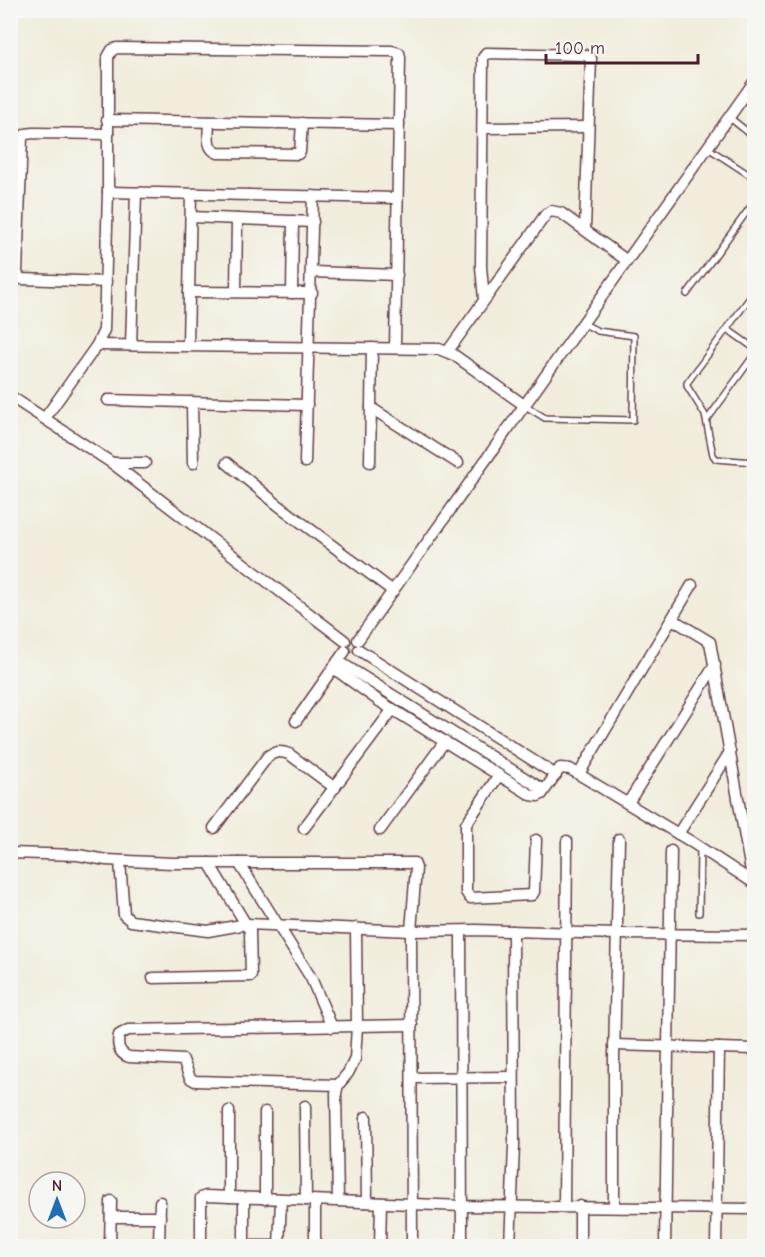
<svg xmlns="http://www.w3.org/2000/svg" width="765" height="1257" viewBox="0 0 765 1257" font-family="'Comic Neue',sans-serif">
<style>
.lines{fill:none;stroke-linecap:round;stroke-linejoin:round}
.service-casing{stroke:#633e45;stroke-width:8}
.minor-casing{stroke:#633e45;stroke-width:13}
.service{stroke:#fff;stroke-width:5}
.minor{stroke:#fff;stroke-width:10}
</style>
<rect width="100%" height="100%" fill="#f6f6f2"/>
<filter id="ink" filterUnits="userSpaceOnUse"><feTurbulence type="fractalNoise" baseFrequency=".0167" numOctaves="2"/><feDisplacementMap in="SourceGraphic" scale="12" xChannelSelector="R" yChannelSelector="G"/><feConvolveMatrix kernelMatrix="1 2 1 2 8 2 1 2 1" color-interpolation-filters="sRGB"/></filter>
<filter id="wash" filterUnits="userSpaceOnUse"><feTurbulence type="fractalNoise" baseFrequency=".008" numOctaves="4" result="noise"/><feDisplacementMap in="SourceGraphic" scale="24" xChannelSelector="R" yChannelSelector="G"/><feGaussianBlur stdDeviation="1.35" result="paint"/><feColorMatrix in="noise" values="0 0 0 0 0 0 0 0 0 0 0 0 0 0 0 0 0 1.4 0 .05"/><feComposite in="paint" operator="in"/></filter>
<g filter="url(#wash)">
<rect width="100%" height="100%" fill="#f1ecdb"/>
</g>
<g filter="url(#ink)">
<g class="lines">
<g class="service-casing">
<g id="service">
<polyline points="730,118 754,137"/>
<polyline points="708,148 754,178"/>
<polyline points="754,292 687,383 687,386 705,415 713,455 716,459 754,462"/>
<polyline points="687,294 754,202"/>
<polyline points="727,329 754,348"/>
<polyline points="524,405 545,418 633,420 634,336 598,331 582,323"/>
<polyline points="707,420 754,355"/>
<polyline points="699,913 700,849"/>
</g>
</g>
<g class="minor-casing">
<g id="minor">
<polyline points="107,120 399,125"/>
<path d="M209 122C209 132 205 149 218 153L298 154 300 152 302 123"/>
<polyline points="483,128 588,127"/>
<polyline points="108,192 397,198"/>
<polyline points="191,217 313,222"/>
<polyline points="312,272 397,275"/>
<polyline points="106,282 22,279 18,276 17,272 22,137 26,134 33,133 108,134"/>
<polyline points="189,292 312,293"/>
<polyline points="236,292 237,219"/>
<polyline points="292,293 293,221"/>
<polyline points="484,299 481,267 483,58 486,53 585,55 591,58 585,229"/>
<polyline points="97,345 439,349 454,355 524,405"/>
<polyline points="131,345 136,193"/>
<polyline points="188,345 191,194"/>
<polyline points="448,351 546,214 551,211 561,213 626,260"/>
<polyline points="10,396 112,463 345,641"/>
<polyline points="108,400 307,405"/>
<polyline points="192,402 193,463"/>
<polyline points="371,408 458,463"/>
<polyline points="45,418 97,345 104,330 108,192 108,57 112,50 117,48 392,51 399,53 400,57 395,348"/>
<polyline points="305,462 313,196"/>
<polyline points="370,462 372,348"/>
<polyline points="112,463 145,463"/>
<polyline points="227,463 278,505 393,591"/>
<polyline points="672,619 710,642 753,882"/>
<polyline points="358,640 754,82"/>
<polyline points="359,650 556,775"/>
<polyline points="338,661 544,790"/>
<polyline points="333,668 379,701 531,795 538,796 542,794 560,768 570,769 690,841 754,883"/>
<polyline points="296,721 345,651"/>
<polyline points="579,774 692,585"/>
<polyline points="499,775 466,824 466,892 470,898 532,895 534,892 536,840"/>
<polyline points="628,803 715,665"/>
<path d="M214 828 268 756C276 751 281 751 289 754L335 788"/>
<polyline points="304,828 393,709"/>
<polyline points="380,830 445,741"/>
<polyline points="678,834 730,752"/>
<polyline points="10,853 78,855 106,860 172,863 414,863 416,868 411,931 412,1246"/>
<polyline points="120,861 124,915 131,921 208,931 247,924 411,931 476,930 617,934 754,935"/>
<polyline points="239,863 311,978 332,1027"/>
<polyline points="461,931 462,1246"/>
<polyline points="153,978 251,976 250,931 209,863"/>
<polyline points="614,1045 754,1049"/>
<polyline points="412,1078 513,1077"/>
<path d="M338 1085 195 1081 190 1078 183 1060 129 1057C118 1053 117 1045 119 1035L128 1030 412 1025"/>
<polyline points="305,1106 306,1200"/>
<polyline points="229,1111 229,1197"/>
<polyline points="366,1117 367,1202"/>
<polyline points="265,1199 265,1112"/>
<polyline points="338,1201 336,1093 338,1085 348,1073 355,1059 357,1026 356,928"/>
<polyline points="564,1206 567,841"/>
<polyline points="614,1207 614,1057 619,839"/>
<polyline points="111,1217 160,1217"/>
<polyline points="110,1246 111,1201"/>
<polyline points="159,1246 160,1202"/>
<polyline points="201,1246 201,1198 206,1196 463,1206 754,1209"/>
<polyline points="201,1246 279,1246"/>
<polyline points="244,1246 244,1198"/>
<polyline points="279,1246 281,1199"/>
<polyline points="315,1246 315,1201"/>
<polyline points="380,1246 381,1203"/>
<polyline points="510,1246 514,1146 513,931"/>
<polyline points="580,1246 580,1206"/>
<polyline points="665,1246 671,851"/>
<polyline points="716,1246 719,1048"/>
</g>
</g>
<use href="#service" class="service"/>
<use href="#minor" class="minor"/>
</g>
</g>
<rect width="765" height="1257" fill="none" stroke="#f6f6f2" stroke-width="36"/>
<g transform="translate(57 1200)"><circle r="28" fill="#f6f6f2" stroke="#b1a0a2" stroke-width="1.5"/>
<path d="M0-4.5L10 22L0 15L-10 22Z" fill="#1f6fb2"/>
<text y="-9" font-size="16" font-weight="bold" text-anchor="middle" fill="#4a1f2b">N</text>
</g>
<path d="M546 54v9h152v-9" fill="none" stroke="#4a1f2b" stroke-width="3"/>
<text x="555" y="54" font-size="18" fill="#4a1f2b" stroke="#f6f6f2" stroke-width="4.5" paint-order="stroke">100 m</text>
</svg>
